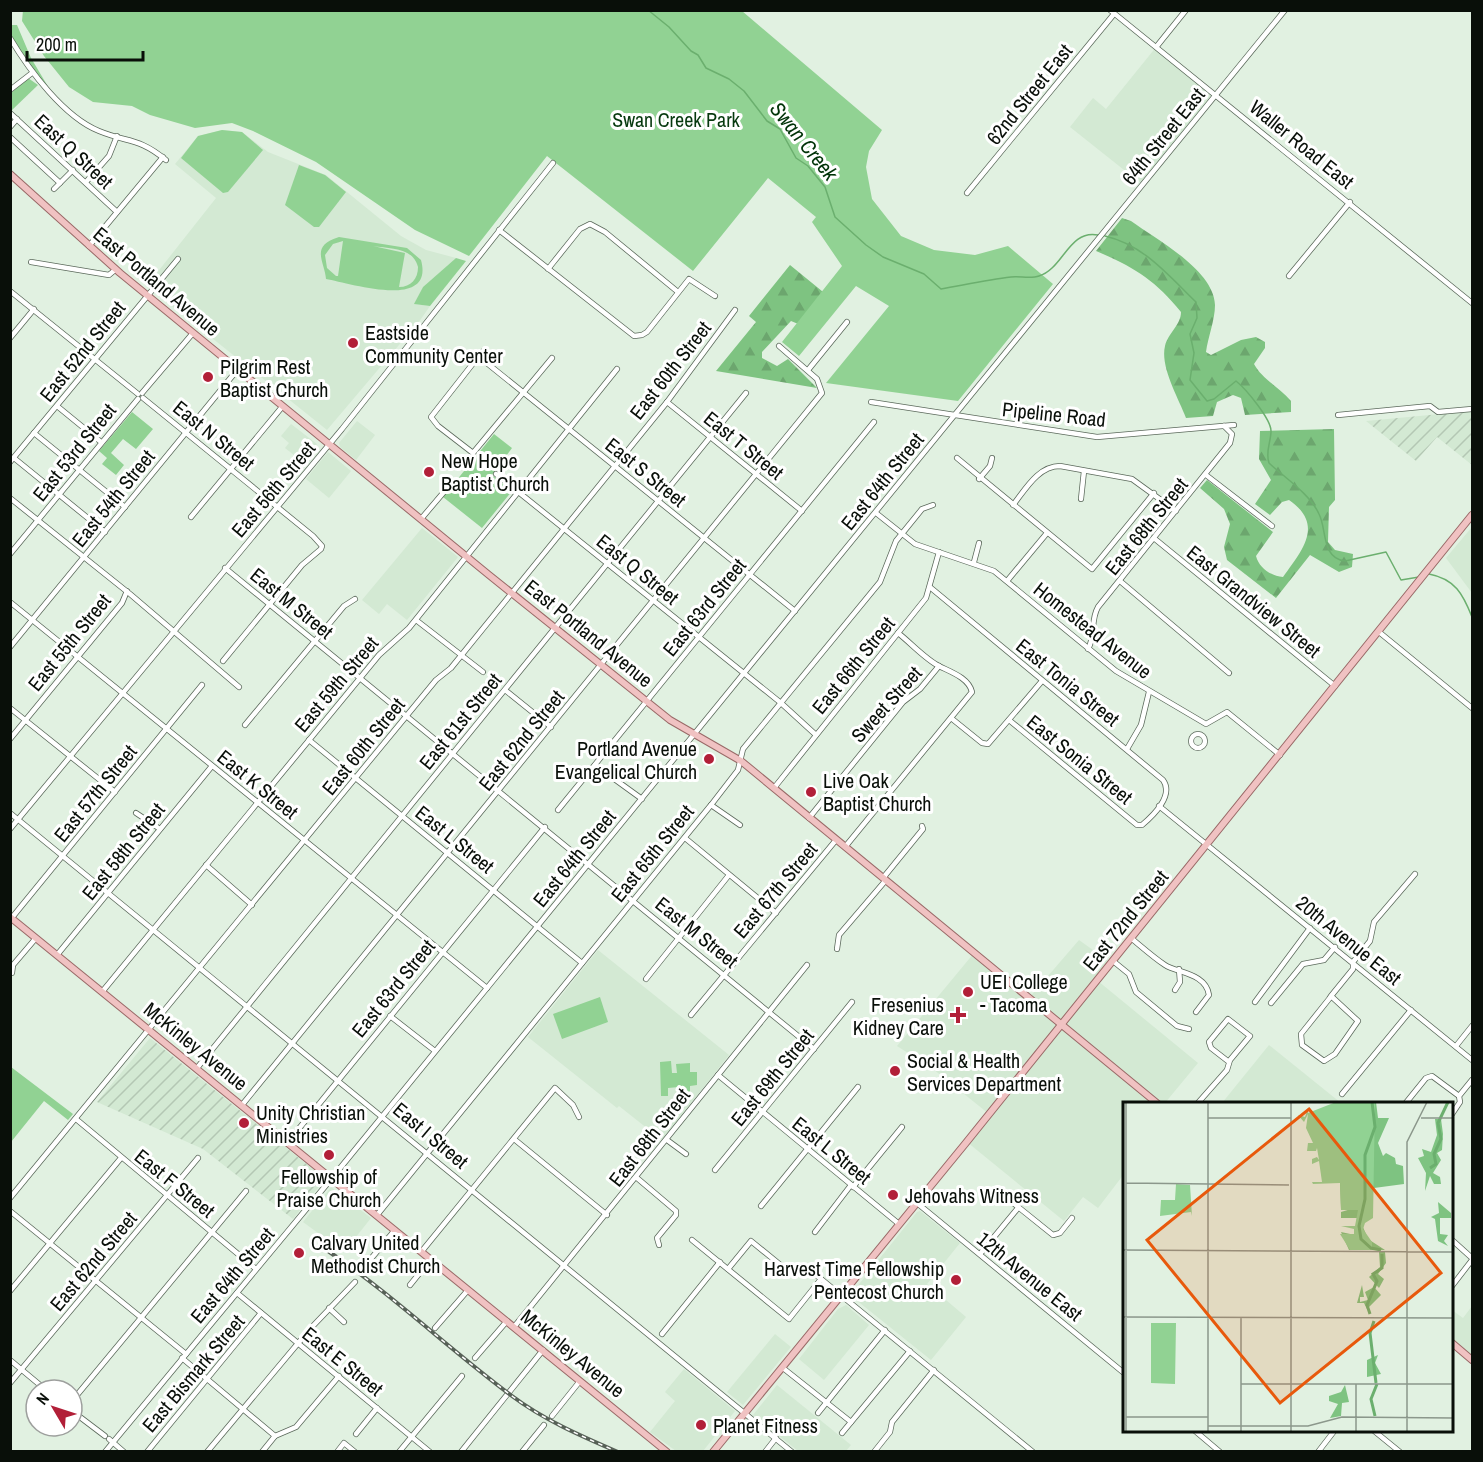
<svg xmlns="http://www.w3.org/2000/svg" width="1483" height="1462" viewBox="0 0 1483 1462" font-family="'Archivo Narrow',sans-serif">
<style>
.built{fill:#d3e9d3}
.industrial{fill:url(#industrial-furrows)}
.forest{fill:url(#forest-firs)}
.park{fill:#91d293;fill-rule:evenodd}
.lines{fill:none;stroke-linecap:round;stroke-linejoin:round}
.stream{stroke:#6baf6e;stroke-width:1.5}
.minor-casing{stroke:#5b695b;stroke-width:6}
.major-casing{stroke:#996967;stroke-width:8}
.minor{stroke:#fff;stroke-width:4.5}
.major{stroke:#f0c2c2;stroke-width:6}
.rail-casing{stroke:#576157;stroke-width:4}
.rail{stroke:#fff;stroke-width:1.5;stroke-dasharray:4.5;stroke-linecap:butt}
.poi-dot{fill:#b21f38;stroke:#fff;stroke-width:2}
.labels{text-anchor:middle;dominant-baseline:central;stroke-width:6;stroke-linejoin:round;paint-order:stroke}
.street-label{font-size:20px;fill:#090f09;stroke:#fff}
.park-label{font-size:20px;fill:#06390e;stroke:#fff}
.poi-label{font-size:20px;fill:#090f09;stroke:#fff;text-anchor:start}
.water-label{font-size:21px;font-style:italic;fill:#003308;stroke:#fff}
.inset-river{fill:none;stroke:#6baf6e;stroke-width:3}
.inset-road{fill:none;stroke:#8b978b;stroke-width:1.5}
.view{fill:#e8590c;fill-opacity:0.15;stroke:#e8590c;stroke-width:3}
.inset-edge{fill:none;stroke:#090f09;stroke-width:3}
</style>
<defs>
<pattern id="industrial-furrows" width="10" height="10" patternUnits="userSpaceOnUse" patternTransform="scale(1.5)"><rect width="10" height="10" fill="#d3e9d3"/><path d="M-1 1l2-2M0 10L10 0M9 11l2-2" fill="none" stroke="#b4c7b4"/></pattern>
<pattern id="forest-firs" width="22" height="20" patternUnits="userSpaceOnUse" patternTransform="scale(1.5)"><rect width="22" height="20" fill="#7ec381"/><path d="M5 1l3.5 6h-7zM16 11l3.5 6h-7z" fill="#6ca66e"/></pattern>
</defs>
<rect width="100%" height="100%" fill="#e1f1e1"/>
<g class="built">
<polygon points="1157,46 1217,94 1143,185 1070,127 1093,98 1106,109"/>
<polygon points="222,130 242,132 268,152 326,175 401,236 426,250 456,258 423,287 415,304 430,306 421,319 327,430 157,294 156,274 216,198 175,164 198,136"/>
<polygon points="357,421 375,435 356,460 340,447 339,443"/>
<polygon points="291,424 317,444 304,463 285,448 289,443 281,436"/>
<polygon points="328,452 351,471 329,498 306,479"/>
<polygon points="1472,527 1472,593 1446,558"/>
<polygon points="422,528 458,557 407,620 387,604 379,614 362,600"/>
<polygon points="1079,940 1111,963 1098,981 1198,1063 1165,1103 1124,1104 1124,1174 1098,1208 1083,1197 1064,1221 967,1142 989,1114 933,1069 897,1046 974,953 1029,998"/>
<polygon points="598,950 729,1055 662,1140 619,1106 617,1108 528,1037"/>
<polygon points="1269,1045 1341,1103 1222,1103"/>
<polygon points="331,1187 371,1218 344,1252 303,1222"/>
<polygon points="920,1211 960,1243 927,1284 966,1317 931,1360 855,1299 852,1293 917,1212"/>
<polygon points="846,1305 869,1325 824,1380 799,1359 838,1309"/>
<polygon points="1472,1306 1472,1355 1452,1339 1452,1310 1463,1318"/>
<polygon points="775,1334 791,1347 743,1405 727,1392"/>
<polygon points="684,1369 735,1411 703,1451 676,1451 650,1432 675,1401 665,1392"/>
<polygon points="777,1385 851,1445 846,1451 798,1451 753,1415"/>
</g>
<g class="industrial">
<polygon points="1472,411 1472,465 1437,437 1416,461 1366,421"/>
<polygon points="150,1038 325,1179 293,1219 203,1149 97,1102"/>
</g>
<g class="forest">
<path d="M1122 218 1131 221C1157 240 1214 270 1215 305 1215 320 1208 337 1206 352L1211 355 1241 340 1256 337 1265 342V348L1254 364C1262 379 1279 387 1291 401V412L1245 415 1241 398 1233 395 1217 402 1213 416 1186 418C1178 397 1160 367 1165 346 1168 333 1181 325 1181 312 1155 280 1134 267 1096 251Z"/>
<polygon points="790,265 828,296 803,326 791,321 762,352 762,358 777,366 788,359 817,388 716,371 756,322 749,316"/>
<path d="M1334 429 1335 500 1329 507 1328 542 1335 550 1353 554 1352 567 1339 572 1310 555 1276 598 1227 560 1224 547 1230 524 1224 509 1200 488 1207 480 1273 532 1256 556C1259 568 1271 576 1283 577 1302 550 1325 525 1289 500L1282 502 1270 515 1255 504 1271 480 1259 459 1260 431Z"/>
</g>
<g class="park">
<polygon points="23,10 742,11 882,130 869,151 866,167 872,199 901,236 934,250 975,255 1008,246 1053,284 958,401 826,383 889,306 856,286 799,356 782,342 842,266 812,222 816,217 768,178 693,271 547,156 469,256 415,230 316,162 253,131 232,123 195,128 150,115 132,106 93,102 69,87 44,56 22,21"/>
<path d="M10 25H17L31 58 50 90C34 75 11 48 10 25Z"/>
<polygon points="28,78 38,85 11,111 11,93"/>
<polygon points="222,130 242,132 263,150 228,192 223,193 181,158 198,136"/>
<polygon points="299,165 325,175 346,192 319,227 314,227 285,205"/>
<path d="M339 237 407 248 421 260C435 311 349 283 326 279 325 262 309 246 339 237ZM343 241 338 276H336L327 268 325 255 333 244ZM373 246C390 249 413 247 418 267 418 279 411 287 399 287L405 253Z"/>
<polygon points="456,258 466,261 430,306 414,304 423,287"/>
<polygon points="132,412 153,429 136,449 123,439 111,453 124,465 116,475 102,464 107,458 99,451"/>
<polygon points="494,434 512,448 492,475 512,491 482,528 443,497"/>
<polygon points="600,997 608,1022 562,1039 553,1014"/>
<polygon points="671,1061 672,1073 677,1073 676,1064 690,1063 690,1072 697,1072 697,1085 690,1086 690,1092 679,1093 679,1087 668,1088 668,1096 661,1096 660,1062"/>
<polygon points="11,1067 73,1114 68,1120 44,1101 11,1142"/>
</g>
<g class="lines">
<g class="stream">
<path d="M648 10 669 27 691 51 698 55 706 68 729 79 744 91 767 121 780 129 796 158 808 166 825 187 835 217 866 245 883 257 924 274 941 289C964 285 987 280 1011 277 1020 276 1031 279 1039 276 1063 269 1069 229 1098 235"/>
<path d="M1105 236C1144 245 1168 275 1196 302L1197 318 1190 334 1194 353 1190 380 1207 401 1214 399 1236 381C1246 389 1271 419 1271 431 1271 442 1265 452 1269 463 1285 478 1310 494 1319 514 1327 529 1321 558 1345 561L1386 552 1401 580 1419 577"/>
<path d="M1429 574C1455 579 1463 594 1472 617"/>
</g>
<g class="minor-casing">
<g id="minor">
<polyline points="1110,10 1472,303"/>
<path d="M10 38C29 70 64 117 99 131 128 143 138 137 166 160"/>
<polyline points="1157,46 1186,10"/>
<polyline points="10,90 32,73"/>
<polyline points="10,113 117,212"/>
<polyline points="10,127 17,119"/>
<polyline points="10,137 60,183"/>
<polyline points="86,182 109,156 117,136"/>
<polyline points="54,189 73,170"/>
<polyline points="967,193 1114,14"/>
<polyline points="499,230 634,336 642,335 647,332 689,279 715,296"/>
<polyline points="89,246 163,157"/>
<polyline points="31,262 109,275 116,269"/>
<polyline points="548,269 580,229 590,224 605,232 678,292"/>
<polyline points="1289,276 1350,202"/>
<polyline points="10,291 138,394"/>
<polyline points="10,338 34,309"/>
<polyline points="482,352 431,417 438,426 473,453 552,358"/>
<polyline points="478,356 795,611"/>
<polyline points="808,370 847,322"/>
<polyline points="142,393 193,333"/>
<polyline points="143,398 313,536 322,546 321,549 302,565 223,661"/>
<polyline points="667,402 802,511"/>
<polyline points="871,402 1097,437 1234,425"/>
<polyline points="57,406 101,442"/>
<polyline points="1338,415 1430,406 1438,412 1472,409"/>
<polyline points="34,433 125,507"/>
<polyline points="14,458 105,532"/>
<polyline points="957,458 1092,569 1154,493"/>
<polyline points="10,462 178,259"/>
<polyline points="496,474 781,703 816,735"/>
<polyline points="1206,475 1272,526"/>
<polyline points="979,479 990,466 992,458"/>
<polyline points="10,498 130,594 239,687"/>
<polyline points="1081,499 1084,471"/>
<path d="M1013 505C1025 490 1038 466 1060 466L1132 479 1176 511"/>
<polyline points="876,513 915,544 994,571 1116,671 1206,724 1227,712 1280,755"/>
<polyline points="191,517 282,407"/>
<polyline points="421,519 449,486"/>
<polyline points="1155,539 1335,686"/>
<polyline points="10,554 138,399"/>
<polyline points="974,562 979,543"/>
<polyline points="225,568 814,1049"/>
<polyline points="1007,581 1047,533"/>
<polyline points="1120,581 1229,673"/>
<path d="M931 588 1163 780C1174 795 1154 815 1142 825H1137L1009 720"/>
<polyline points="10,602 487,988"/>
<polyline points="416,620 483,672"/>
<polyline points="1379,632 1472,708"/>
<polyline points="10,647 238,369"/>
<path d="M1088 649C1096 635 1090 621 1098 607L1230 443 1232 434 1224 426"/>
<polyline points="505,690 551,727"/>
<polyline points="10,708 115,792"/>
<polyline points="951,718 982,743 988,744 1042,681"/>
<polyline points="245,725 344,606 355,599"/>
<circle cx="1198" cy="741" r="7"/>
<polyline points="10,739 122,603 127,591"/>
<polyline points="309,740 582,963"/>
<polyline points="1127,749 1141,725 1149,692"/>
<polyline points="595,765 642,799"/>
<polyline points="774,788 926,598 939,552"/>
<polyline points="711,805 740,825"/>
<polyline points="1159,806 1472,1060"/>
<polyline points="558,810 874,422"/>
<polyline points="10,813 792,1452"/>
<polyline points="136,813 160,829"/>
<polyline points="809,818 903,702 920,689 939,666"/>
<polyline points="10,829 342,429 553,163"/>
<polyline points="685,838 776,913"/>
<path d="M845 847 972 692C969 678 951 672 939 666 925 659 911 643 898 633"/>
<polyline points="206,865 252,905"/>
<polyline points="883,878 923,829 922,826"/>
<polyline points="10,920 202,685"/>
<path d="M1131 938C1142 947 1153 957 1165 965 1177 973 1206 973 1209 995L1196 1012"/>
<polyline points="837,949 839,935 886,880"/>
<polyline points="57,955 212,766"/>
<polyline points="1113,961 1129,974 1136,992 1177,1026 1189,1029"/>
<polyline points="12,973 13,965 36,938"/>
<polyline points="646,979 729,875"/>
<polyline points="1175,990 1180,982 1179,969"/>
<polyline points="102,992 379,655 409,628 617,369"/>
<polyline points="1331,996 1358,1021 1335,1054 1324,1061 1302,1045 1301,1034 1329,999 1331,996 1353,969 1353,962 1370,941 1374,922 1415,874"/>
<polyline points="1255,1002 1310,928"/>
<polyline points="1271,1003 1303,964 1324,960 1335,947"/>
<polyline points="691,1015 836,840"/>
<polyline points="390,1016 435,1051"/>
<polyline points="1456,1046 1472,1026"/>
<polyline points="197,1068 746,393"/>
<polyline points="718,1075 899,1224"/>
<polyline points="1342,1094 1411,1010"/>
<polyline points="1197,1104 1227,1070 1230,1060 1250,1036 1228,1019 1209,1042 1211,1048 1229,1062"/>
<polyline points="1405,1104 1426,1078 1432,1076 1459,1096"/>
<polyline points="242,1105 822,393 817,379 779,346"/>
<polyline points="1452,1114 1460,1102 1459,1096 1472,1080"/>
<polyline points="76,1119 256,1269"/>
<polyline points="514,1139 607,1215"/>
<polyline points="667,1140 686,1154"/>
<polyline points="288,1142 545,827"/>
<polyline points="715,1170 852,1002"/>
<polyline points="637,1178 676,1211 676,1215 657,1238 659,1245"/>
<polyline points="853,1187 902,1127"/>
<polyline points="1002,1194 1053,1235 1060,1233 1072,1218"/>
<polyline points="10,1198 436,680 451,668 667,402 735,310"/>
<polyline points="917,1203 1124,1373"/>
<polyline points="761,1206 858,1087"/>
<polyline points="10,1211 186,1354"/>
<polyline points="377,1215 711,805 738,770 743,749 880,582 896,541 922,509 933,505"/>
<polyline points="815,1232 851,1185"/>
<polyline points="692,1240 789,1319 821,1279"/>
<polyline points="1452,1240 1472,1258"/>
<polyline points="422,1251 555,1088 573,1105 579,1117"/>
<polyline points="980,1254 1018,1208"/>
<polyline points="364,1267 395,1230"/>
<polyline points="728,1269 751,1241 783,1267 815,1274 1033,1452"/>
<polyline points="410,1285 431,1259"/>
<polyline points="1452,1286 1472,1260"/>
<polyline points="10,1291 121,1158"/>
<polyline points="237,1293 430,1452"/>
<polyline points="329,1308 344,1322"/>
<polyline points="514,1327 807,965"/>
<polyline points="435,1328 468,1290"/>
<polyline points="662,1334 720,1262"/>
<polyline points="182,1358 275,1436"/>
<polyline points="475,1358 507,1321"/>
<polyline points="10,1360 46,1390"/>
<polyline points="783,1368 851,1422"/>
<polyline points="10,1383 198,1158"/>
<polyline points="72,1401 246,1191"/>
<polyline points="72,1411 105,1436"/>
<polyline points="818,1413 885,1330"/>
<polyline points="552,1416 580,1381"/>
<polyline points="1194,1430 1220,1452"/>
<polyline points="1373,1430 1400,1452"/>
<polyline points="842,1433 910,1351"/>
<polyline points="356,1434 377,1408"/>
<polyline points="109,1439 124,1452"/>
<polyline points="105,1452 332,1178 1285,10"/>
<polyline points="147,1452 261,1313"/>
<polyline points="207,1452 310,1329 355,1282"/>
<polyline points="262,1452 275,1436 296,1427 339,1376"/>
<polyline points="337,1452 344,1443 355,1452"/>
<polyline points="399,1452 462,1376"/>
<polyline points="461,1452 543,1350"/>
<polyline points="522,1452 544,1425"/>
<polyline points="765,1452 776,1438"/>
<polyline points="874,1452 890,1432 892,1422 934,1370"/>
<polyline points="1318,1452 1335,1430"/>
</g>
</g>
<g class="major-casing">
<g id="major">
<polyline points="10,174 120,273 489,575 670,720 741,761 1158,1104"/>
<polyline points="10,917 667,1452"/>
<polyline points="1452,1343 1472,1360"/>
<polyline points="713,1452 965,1144 1472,515"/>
</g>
</g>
<use href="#minor" class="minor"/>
<use href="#major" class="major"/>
<g class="rail-casing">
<path id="rail" d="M328 1251C393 1295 450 1350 512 1396 544 1420 581 1436 618 1452"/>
</g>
<use href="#rail" class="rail"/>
</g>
<g class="poi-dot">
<circle cx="353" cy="343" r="6"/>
<circle cx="208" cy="377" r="6"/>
<circle cx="429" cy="472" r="6"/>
<circle cx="709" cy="759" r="6"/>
<circle cx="811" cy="792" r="6"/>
<circle cx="968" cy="992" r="6"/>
<path d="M955 1006h6v6h6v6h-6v6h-6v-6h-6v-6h6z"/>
<circle cx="895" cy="1071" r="6"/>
<circle cx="244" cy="1123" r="6"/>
<circle cx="329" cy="1155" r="6"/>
<circle cx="893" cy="1195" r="6"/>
<circle cx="299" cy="1253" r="6"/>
<circle cx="956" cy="1280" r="6"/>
<circle cx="701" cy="1425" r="6"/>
</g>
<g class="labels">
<g class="street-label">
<text transform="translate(1029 94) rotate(-51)">62nd Street East</text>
<text transform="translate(1163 136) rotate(-51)">64th Street East</text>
<text transform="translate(1302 144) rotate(39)">Waller Road East</text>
<text transform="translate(74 151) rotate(43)">East Q Street</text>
<text transform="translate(157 281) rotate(40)">East Portland Avenue</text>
<text transform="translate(82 351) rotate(-51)">East 52nd Street</text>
<text transform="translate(670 370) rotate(-52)">East 60th Street</text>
<text transform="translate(1054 414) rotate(6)">Pipeline Road</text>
<text transform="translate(214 435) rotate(39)">East N Street</text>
<text transform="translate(744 445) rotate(39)">East T Street</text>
<text transform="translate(74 452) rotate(-51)">East 53rd Street</text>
<text transform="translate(646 472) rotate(39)">East S Street</text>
<text transform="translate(882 481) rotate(-51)">East 64th Street</text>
<text transform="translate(273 489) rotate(-50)">East 56th Street</text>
<text transform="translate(113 498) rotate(-51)">East 54th Street</text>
<text transform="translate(1146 526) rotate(-51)">East 68th Street</text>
<text transform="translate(638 569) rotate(39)">East Q Street</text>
<text transform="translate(1254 601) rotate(39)">East Grandview Street</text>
<text transform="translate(292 603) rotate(39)">East M Street</text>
<text transform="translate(704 607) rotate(-51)">East 63rd Street</text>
<text transform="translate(1093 630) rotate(38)">Homestead Avenue</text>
<text transform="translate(589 633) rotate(39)">East Portland Avenue</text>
<text transform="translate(69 642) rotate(-51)">East 55th Street</text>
<text transform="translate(853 665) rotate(-51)">East 66th Street</text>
<text transform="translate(1068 682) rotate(39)">East Tonia Street</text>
<text transform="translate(336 684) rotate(-50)">East 59th Street</text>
<text transform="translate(886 704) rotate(-48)">Sweet Street</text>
<text transform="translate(460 721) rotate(-51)">East 61st Street</text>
<text transform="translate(521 740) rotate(-51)">East 62nd Street</text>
<text transform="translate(363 746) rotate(-51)">East 60th Street</text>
<text transform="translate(1080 759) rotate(39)">East Sonia Street</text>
<text transform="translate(258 784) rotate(39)">East K Street</text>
<text transform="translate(95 793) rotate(-51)">East 57th Street</text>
<text transform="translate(455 839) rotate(39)">East L Street</text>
<text transform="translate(123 851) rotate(-51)">East 58th Street</text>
<text transform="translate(652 853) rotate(-51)">East 65th Street</text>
<text transform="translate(574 858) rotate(-51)">East 64th Street</text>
<text transform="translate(775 890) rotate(-50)">East 67th Street</text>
<text transform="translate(1125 920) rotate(-51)">East 72nd Street</text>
<text transform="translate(697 932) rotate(39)">East M Street</text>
<text transform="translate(1349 940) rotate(39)">20th Avenue East</text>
<text transform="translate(393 988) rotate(-51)">East 63rd Street</text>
<text transform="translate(196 1046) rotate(39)">McKinley Avenue</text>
<text transform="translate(772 1077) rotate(-51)">East 69th Street</text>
<text transform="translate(431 1135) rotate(40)">East I Street</text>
<text transform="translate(649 1137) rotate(-52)">East 68th Street</text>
<text transform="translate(832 1150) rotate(39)">East L Street</text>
<text transform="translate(175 1183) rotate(39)">East F Street</text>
<text transform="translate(93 1261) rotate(-50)">East 62nd Street</text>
<text transform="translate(232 1275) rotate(-50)">East 64th Street</text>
<text transform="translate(1030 1276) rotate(39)">12th Avenue East</text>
<text transform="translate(573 1353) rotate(39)">McKinley Avenue</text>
<text transform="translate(343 1361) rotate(39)">East E Street</text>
<text transform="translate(193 1373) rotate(-50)">East Bismark Street</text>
</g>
<g class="park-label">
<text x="676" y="119">Swan Creek Park</text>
</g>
<g class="poi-label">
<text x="365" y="332">Eastside<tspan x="365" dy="23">Community Center</tspan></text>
<text x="220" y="366">Pilgrim Rest<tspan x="220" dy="23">Baptist Church</tspan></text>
<text x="441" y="460">New Hope<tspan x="441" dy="23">Baptist Church</tspan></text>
<text x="697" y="748" text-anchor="end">Portland Avenue<tspan x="697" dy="23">Evangelical Church</tspan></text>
<text x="823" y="780">Live Oak<tspan x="823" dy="23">Baptist Church</tspan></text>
<text x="980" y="981">UEI College<tspan x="980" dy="23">- Tacoma</tspan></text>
<text x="944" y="1004" text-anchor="end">Fresenius<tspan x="944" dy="23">Kidney Care</tspan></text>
<text x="907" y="1060">Social &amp; Health<tspan x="907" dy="23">Services Department</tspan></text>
<text x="256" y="1112">Unity Christian<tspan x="256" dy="23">Ministries</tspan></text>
<text x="329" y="1176" text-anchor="middle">Fellowship of<tspan x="329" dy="23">Praise Church</tspan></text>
<text x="905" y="1195">Jehovahs Witness</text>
<text x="311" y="1242">Calvary United<tspan x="311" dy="23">Methodist Church</tspan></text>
<text x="944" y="1268" text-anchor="end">Harvest Time Fellowship<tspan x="944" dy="23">Pentecost Church</tspan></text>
<text x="713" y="1425">Planet Fitness</text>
</g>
<g class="water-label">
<text transform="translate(804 141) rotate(51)">Swan Creek</text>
</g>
</g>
<g transform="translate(1123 1102)">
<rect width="330" height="330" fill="#e1f1e1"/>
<path d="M239 0H253L255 16H266L255 41 260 54 263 51 272 56 273 62 280 64 281 82 251 86 240 125 245 137 262 148H226L218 130 232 133 234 116H218V110L228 107H218L217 81H199ZM312 17H318L320 32 319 48 314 51 318 58 310 71 317 75 318 82H311L307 74 302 89 303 71 295 56 301 54 299 47 308 50 314 33ZM315 100 328 111V116H317V132L325 133 321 139 325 144 315 139 312 117 308 115 316 111ZM256 150H262L263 161 255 172 261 177 256 186 246 175 257 165ZM239 183 241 195H237V200L245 198 242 190 251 185 258 193 244 207 241 201H234ZM255 253 252 261 258 272 244 275V258ZM222 283 226 300 219 301 218 314 207 316 215 302 206 299V294L218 290Z" fill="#7ec381"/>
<path d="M213 0H252L250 116 242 121 240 127 249 140V148H227L217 132H231V127L218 124H232L235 108H218L217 81 190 82 189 80H199L196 59 189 62V57L194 55 196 58 194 46 193 49H184L185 41H190L183 26 185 12 181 20 175 13 182 15 185 6V11ZM53 82 67 83 69 114 68 110 37 114 38 98H52ZM28 221H53L52 282 28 281Z" fill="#91d293"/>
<path class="inset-river" d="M249 0 252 25 242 53V97L236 124 238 137 248 146 258 148M307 66 313 62 311 52 318 37 315 21 325 0M247 212 244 203 254 179 250 172 259 166V152M251 219 247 231 253 281M252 314 248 297 254 282"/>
<path class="inset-road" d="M85 16H168M298 16H330M3 81 166 83M0 148 330 150M0 215 330 216M85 215V0M118 216V330M118 282H330M233 282V330M3 315H85M85 324H185L219 315 330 316M3 330V0M85 330V215M168 330V0M284 330V40L304 0"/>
<path class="view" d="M186 7 318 171 157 301 24 138Z"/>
<rect width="330" height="330" class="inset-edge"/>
</g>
<rect width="1483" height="1462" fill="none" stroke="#090f09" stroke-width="24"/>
<g transform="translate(54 1408) rotate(309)"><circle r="28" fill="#ffffff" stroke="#9d9f9d" stroke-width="1.5"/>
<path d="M0-4.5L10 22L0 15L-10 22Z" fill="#b21f38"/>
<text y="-9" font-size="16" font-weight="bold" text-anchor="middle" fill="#090f09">N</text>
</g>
<path d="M27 51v9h116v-9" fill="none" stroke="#090f09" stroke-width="3"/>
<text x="36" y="51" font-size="18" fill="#090f09" stroke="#ffffff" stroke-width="4.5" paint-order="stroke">200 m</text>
</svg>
